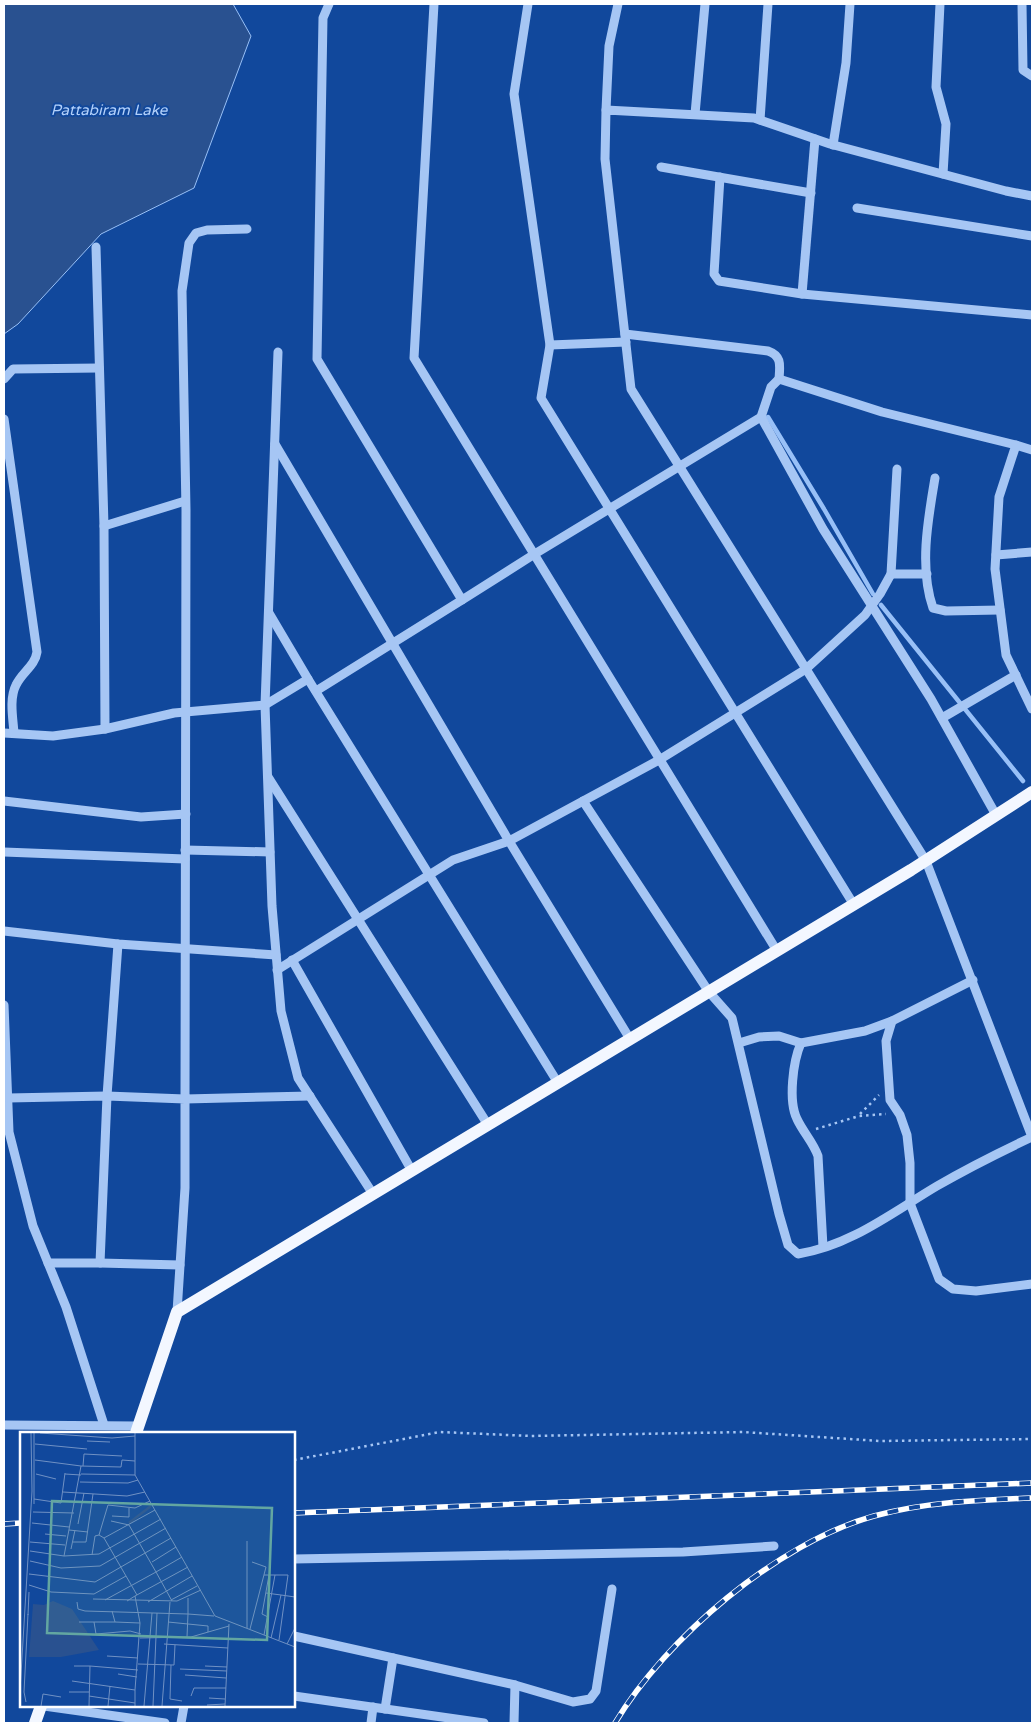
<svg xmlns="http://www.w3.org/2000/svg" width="1036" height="1727" viewBox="0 0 1036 1727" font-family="'Varela Round',sans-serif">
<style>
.water{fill:#295190;stroke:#98c0f7}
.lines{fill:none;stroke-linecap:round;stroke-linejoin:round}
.stream{stroke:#98c0f7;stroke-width:4.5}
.path{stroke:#a6c6f4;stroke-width:2.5;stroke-dasharray:2.5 4;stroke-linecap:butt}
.minor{stroke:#a6c6f4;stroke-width:9}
.major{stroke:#f3f7ff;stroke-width:12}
.rail-casing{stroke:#fff;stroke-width:5.5}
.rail{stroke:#11489c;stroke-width:4;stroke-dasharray:11;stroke-linecap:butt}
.labels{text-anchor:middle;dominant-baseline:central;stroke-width:4;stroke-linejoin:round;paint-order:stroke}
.water-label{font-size:15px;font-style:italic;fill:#b3d1fb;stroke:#11489c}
.inset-river{fill:none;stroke:#295190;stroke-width:2.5}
.inset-road{fill:none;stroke:#7091c4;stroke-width:1}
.view{fill:#63a6a1;fill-opacity:0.15;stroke:#63a6a1;stroke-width:2.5}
.inset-edge{fill:none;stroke:#fff;stroke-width:2.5}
</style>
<rect width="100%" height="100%" fill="#11489c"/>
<polygon class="water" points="4,4 233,4 251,36 194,188 101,234 18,324 4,334"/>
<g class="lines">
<g class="stream">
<polyline points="768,417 824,509 873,594"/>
<polyline points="881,605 1023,781"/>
</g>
<g class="path">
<polyline points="860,1114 879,1095"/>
<polyline points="816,1129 859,1116 886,1114"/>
<polyline points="294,1460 440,1432 531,1436 743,1432 880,1441 1032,1439"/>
</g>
<g class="minor">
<polyline points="329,4 323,18 317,359 462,600 533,555 761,417 771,387 779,379 882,412 1016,445 999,497 995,569 1006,655 1032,709"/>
<polyline points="434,4 414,358 777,951"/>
<polyline points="528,4 514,94 550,345 541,398 854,905"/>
<polyline points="940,4 936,87 946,124 943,174"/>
<polyline points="1022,4 1023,70 1032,76"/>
<polyline points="606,110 609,46 618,4"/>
<polyline points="695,114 705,4"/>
<polyline points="760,120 768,4"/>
<polyline points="833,145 846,63 850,4"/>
<polyline points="661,167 811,193"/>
<polyline points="720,177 714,274 719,281 802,294 1032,315"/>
<polyline points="857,208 1032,236"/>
<polyline points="247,229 207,230 196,233 189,243 182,291 186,510 185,1099 310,1096"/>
<polyline points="96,247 104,526 185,501"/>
<polyline points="802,294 815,139"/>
<path d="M625 334 768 351C782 356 780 365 779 379"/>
<polyline points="550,345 626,342"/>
<polyline points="278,352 265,705 272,906 281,1011 298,1078 373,1194"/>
<polyline points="4,379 13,369 99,368"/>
<polyline points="761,417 823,529 931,699 996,815"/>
<path d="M4 419 37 652C35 666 22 672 16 685 9 699 13 718 14 733"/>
<polyline points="275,444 509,841 659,760 806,669 865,615 880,594 891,574 897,469"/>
<polyline points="1016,445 1032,450"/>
<path d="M935 478C928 519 919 568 933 608L946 611 1000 610"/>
<polyline points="104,526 105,729 174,713 265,705 308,679 269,613"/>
<polyline points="996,555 1032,552"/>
<polyline points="891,574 927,574"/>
<polyline points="308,679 558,1083"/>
<polyline points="316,691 462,600"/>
<polyline points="942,718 1016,675"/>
<polyline points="4,733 53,736 105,729"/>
<polyline points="268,777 488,1125"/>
<polyline points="4,801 141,817 186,814"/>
<path d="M583 801 709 992 732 1018 779 1214 788 1245 798 1254C850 1246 893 1212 937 1186 968 1168 1000 1152 1032 1137"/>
<polyline points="185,850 270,852"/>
<polyline points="4,852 185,859"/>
<polyline points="4,931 118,944 276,955"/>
<polyline points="292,960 412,1171"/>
<polyline points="277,970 453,860 509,841 630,1039"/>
<polyline points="4,1005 9,1132 33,1226 66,1307 104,1425"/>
<polyline points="892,1021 886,1041 890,1100 900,1115 907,1135 910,1163 910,1203 939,1279 953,1289 976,1291 1032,1284"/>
<polyline points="739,1043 759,1037 779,1036 801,1043 865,1031 892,1021 973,980"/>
<path d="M801 1043C793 1061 788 1101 797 1119 803 1132 813 1142 818 1156L823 1247"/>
<polyline points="8,1098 107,1096 185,1099 185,1188 177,1312"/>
<polyline points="1032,1137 926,861 631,389 605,159 606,110 754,118 830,144 1006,191 1032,196"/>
<polyline points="48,1263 100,1263 107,1096 118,944"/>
<polyline points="100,1263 180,1265"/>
<polyline points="4,1425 138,1426"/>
<polyline points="294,1559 683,1552 774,1546"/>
<polyline points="294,1636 515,1685 573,1702 590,1699 596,1691 612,1589"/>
<polyline points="294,1696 484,1723"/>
<polyline points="44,1706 165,1723"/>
<polyline points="385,1709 393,1658"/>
<polyline points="181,1723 184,1706"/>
<polyline points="371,1723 373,1707"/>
<polyline points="514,1723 515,1685"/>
</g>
<g class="major">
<polyline points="136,1433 177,1312 911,870 1032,792"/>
<polyline points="35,1723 41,1706"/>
</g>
<g class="rail-casing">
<g id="rail">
<polyline points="294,1513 1032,1483"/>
<polyline points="4,1524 21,1523"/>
<path d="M615 1723C666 1638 777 1543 874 1516 925 1502 979 1500 1032 1498"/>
</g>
</g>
<use href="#rail" class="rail"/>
</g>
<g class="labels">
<g class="water-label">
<text x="109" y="110">Pattabiram Lake</text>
</g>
</g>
<g transform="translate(20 1432)">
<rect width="275" height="275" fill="#11489c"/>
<path d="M33 169 52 177 79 218 41 225H9L13 172 24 173Z" fill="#295190"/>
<path class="inset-river" d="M109 91 131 74"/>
<path class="inset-road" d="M20 1 92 6 115 4M115 1V43L195 184 275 215M67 9 90 10M15 12 67 17M15 28 61 34 101 35 102 28 115 29M61 34 44 124 79 122 141 87M63 34 64 22 102 24M16 42 36 47M45 42 61 43M61 42 115 43M60 50 108 51 118 48M43 60 107 64 125 60M14 67 41 71 45 41M14 72V1M0 73V1M13 80 54 81M92 84 109 85V76M12 91 49 95M58 92 64 61M49 98 68 100M25 102 46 104M84 106 135 78M10 110 45 113M53 110H66L73 62M51 117 55 98M10 119 44 124M72 123 75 104 79 103M10 129 41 136 80 134 146 96M132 130 156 115M9 142 75 150 151 106M244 143H268L259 208M106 144 117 163M9 153 31 160 74 162 106 144 84 106 79 103 88 73 115 76 130 69M246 161 261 163M115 164 168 135M73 167 157 169 181 158M85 168 136 140 109 93 91 89M151 168 177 154M152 169 136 140 162 125M57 170 58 177 65 179 168 182V166M128 170 172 144M8 183 9 160M248 185 242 182 249 143M59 190H95L92 179M74 190 76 202 110 199 121 202M95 190 120 191 115 164 107 169M148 190 188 194V200M227 196V109M230 197 246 135 232 130M244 203 255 143M167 205 168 182 194 184M120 206 171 205 209 194M251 206 261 163 275 165M144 212 208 216M267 212 275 196M87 224 118 226M118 232 154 233 155 213M151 233 150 267 162 269M54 234H70M185 234 207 235M160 237 207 239M98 242 117 245M165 243 206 246M52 249 115 258 120 191M115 258V274M0 259 12 59 11 1M49 260H69M69 264 115 271M171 264 174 256H206M189 266 205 267M6 270 4 260 8 182M187 273 205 272M21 274 23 262 41 265M69 274 70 234 118 238M88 274 90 254M124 274 132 181M133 274 137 181M142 274 150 170M205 274 209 192"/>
<path class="view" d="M32 69 252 76 247 208 27 201Z"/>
<rect width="275" height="275" class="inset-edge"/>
</g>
<rect width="1036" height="1727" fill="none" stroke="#ffffff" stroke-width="10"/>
</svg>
